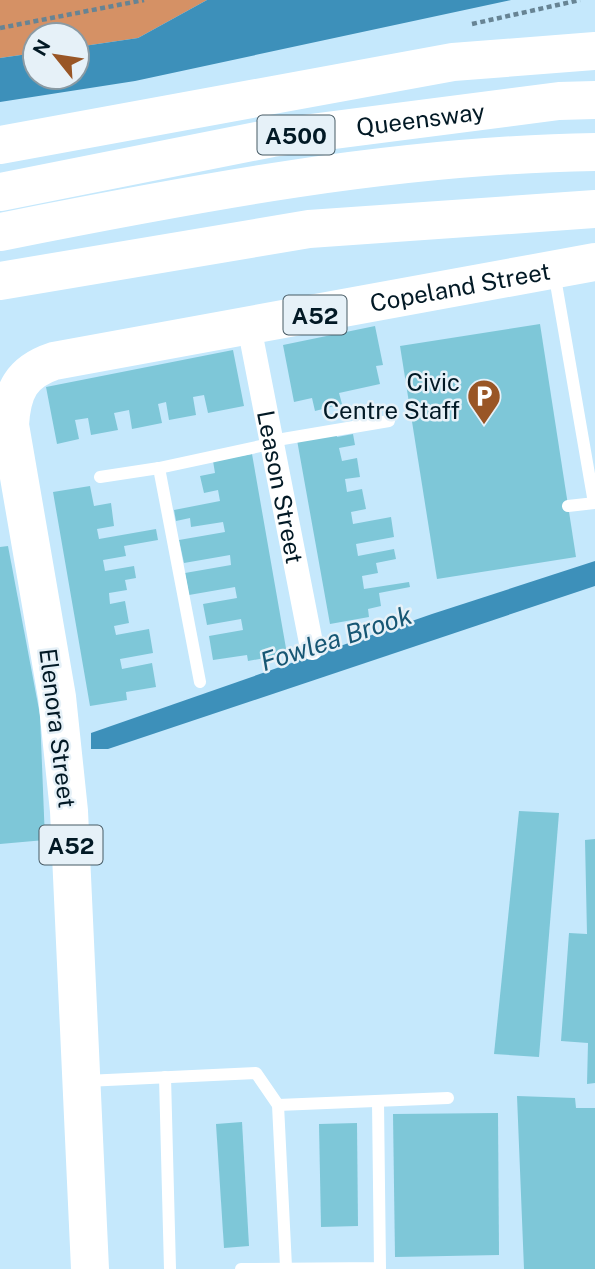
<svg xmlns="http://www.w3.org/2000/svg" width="595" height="1269" viewBox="0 0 595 1269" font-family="'Public Sans',sans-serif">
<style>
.forest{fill:#d59165}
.water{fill:#3d90ba}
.building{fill:#7ec7d8}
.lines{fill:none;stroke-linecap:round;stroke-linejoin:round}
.path{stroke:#678494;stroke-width:4.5;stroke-dasharray:5 3.5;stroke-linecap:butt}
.lane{stroke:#fff;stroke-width:12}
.street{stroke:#fff;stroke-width:24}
.primary{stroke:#fff;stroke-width:38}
.highway{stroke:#fff;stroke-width:38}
.labels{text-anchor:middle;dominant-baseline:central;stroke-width:5;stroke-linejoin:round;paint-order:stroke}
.shield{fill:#e6f1f8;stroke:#465a64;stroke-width:2}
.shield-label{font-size:23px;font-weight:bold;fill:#021925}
.street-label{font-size:24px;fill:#021925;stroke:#e6f1f8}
.poi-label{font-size:24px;fill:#021925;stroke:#e6f1f8;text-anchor:end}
.water-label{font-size:26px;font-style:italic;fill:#175774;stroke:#e6f1f8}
</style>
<rect width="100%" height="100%" fill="#c5e8fc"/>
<polygon class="forest" points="0,0 207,0 138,38 77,47 77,35 35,35 35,53 0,58"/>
<g class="water">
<polygon points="207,0 511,0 135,81 0,102 0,58 35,53 35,77 77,77 77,47 138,38"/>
<polygon points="595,561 595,586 108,749 91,749 91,733 432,614"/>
</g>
<g class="building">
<polygon points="540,324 576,557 437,579 400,346"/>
<polygon points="375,326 383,365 376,366 380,384 339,393 342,404 315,411 312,398 294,402 283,345"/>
<polygon points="233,350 244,406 208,413 204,395 193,397 196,415 169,420 166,402 158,404 162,423 132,429 129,410 114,413 118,430 91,435 88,418 75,420 79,439 57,444 46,387"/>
<polygon points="336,433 337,437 353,434 355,445 339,448 342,461 357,458 360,477 345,479 347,492 362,489 366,509 351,512 353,524 391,517 394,537 356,544 358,556 394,549 396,559 376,563 378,573 362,576 364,589 409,582 410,587 379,593 381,606 368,609 369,617 330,624 297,440"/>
<polygon points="252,454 287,654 248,661 247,655 213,660 209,636 243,630 241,619 207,625 203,604 237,598 235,587 189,595 185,573 231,565 230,555 184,563 179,540 225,532 223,522 191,527 190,518 176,521 174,510 220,501 218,490 204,493 200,476 215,473 213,461"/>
<polygon points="90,486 94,506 111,503 114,526 97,529 99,539 156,529 158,540 124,546 126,556 103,560 105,571 134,566 136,578 125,580 127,590 109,593 110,604 125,601 129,623 114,626 116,635 149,629 153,653 120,659 122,669 152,663 156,687 126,692 127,700 90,706 53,492"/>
<polygon points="8,546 40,715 45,840 0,844 0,547"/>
<polygon points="519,811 559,813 539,1057 494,1054"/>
<polygon points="595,839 595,1083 587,1084 588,1043 561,1041 569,933 587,934 585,840"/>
<polygon points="517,1096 575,1098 576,1108 595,1108 595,1269 524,1269"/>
<polygon points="498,1113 499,1255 395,1257 393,1114"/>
<polygon points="242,1122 249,1246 224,1248 216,1124"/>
<polygon points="357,1123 358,1226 321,1227 319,1124"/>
</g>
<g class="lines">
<g class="path">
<polyline points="472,24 580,0"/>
<polyline points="0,28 144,0"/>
</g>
<g class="lane">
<polyline points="554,272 594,503"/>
<polyline points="271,441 389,421"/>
<polyline points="159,468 200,682"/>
<polyline points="100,477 159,468 270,444"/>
<polyline points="568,506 595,503"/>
<polyline points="165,1077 170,1269"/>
<polyline points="86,1081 256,1073 278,1105 286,1267"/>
<polyline points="278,1105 448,1098"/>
<polyline points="241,1269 380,1268 378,1102"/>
</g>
<path class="street" id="s1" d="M249 326 312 648"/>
<path class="primary" id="s2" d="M90 1269 69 811 57 697 10 425C12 391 21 372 54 361L595 262"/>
<g class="highway">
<polyline points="0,145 453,62 595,51"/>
<path id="s3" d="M0 192 272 138 559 101 595 100"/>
<path d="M0 232C196 193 395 155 595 152"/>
<polyline points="0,281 309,229 595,209"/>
</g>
</g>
<defs>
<g id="parking-pin" transform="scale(1.75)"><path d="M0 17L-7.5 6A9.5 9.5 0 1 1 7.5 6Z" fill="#995626" stroke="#e6f1f8"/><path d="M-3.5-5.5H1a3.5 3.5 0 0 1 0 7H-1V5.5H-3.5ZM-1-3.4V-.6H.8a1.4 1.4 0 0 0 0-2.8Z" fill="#fff"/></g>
</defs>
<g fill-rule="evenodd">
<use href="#parking-pin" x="484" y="396"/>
</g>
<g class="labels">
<g class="shield">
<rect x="257.5" y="115.5" width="77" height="39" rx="5"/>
<rect x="283.5" y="295.5" width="63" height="39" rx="5"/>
<rect x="39.5" y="825.5" width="63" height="39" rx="5"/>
</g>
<g class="shield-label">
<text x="296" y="135">A500</text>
<text x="315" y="315">A52</text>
<text x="71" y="845">A52</text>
</g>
<g class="street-label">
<text stroke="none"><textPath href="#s3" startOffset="427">Queensway</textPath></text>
<text stroke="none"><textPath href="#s2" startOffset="1346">Copeland Street</textPath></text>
<text stroke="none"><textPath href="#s1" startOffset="164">Leason Street</textPath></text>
<text transform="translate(58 728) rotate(83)">Elenora Street</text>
</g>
<g class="poi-label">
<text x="460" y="382">Civic<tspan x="460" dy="28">Centre Staff</tspan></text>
</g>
<g class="water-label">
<text transform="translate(336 638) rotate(-18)">Fowlea Brook</text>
</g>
</g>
<g transform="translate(56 56) rotate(300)"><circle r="33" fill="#e6f1f8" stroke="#8b9ba4" stroke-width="2"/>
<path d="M0-5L12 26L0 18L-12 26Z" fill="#995626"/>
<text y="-10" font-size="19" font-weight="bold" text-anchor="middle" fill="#021925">N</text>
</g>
</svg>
